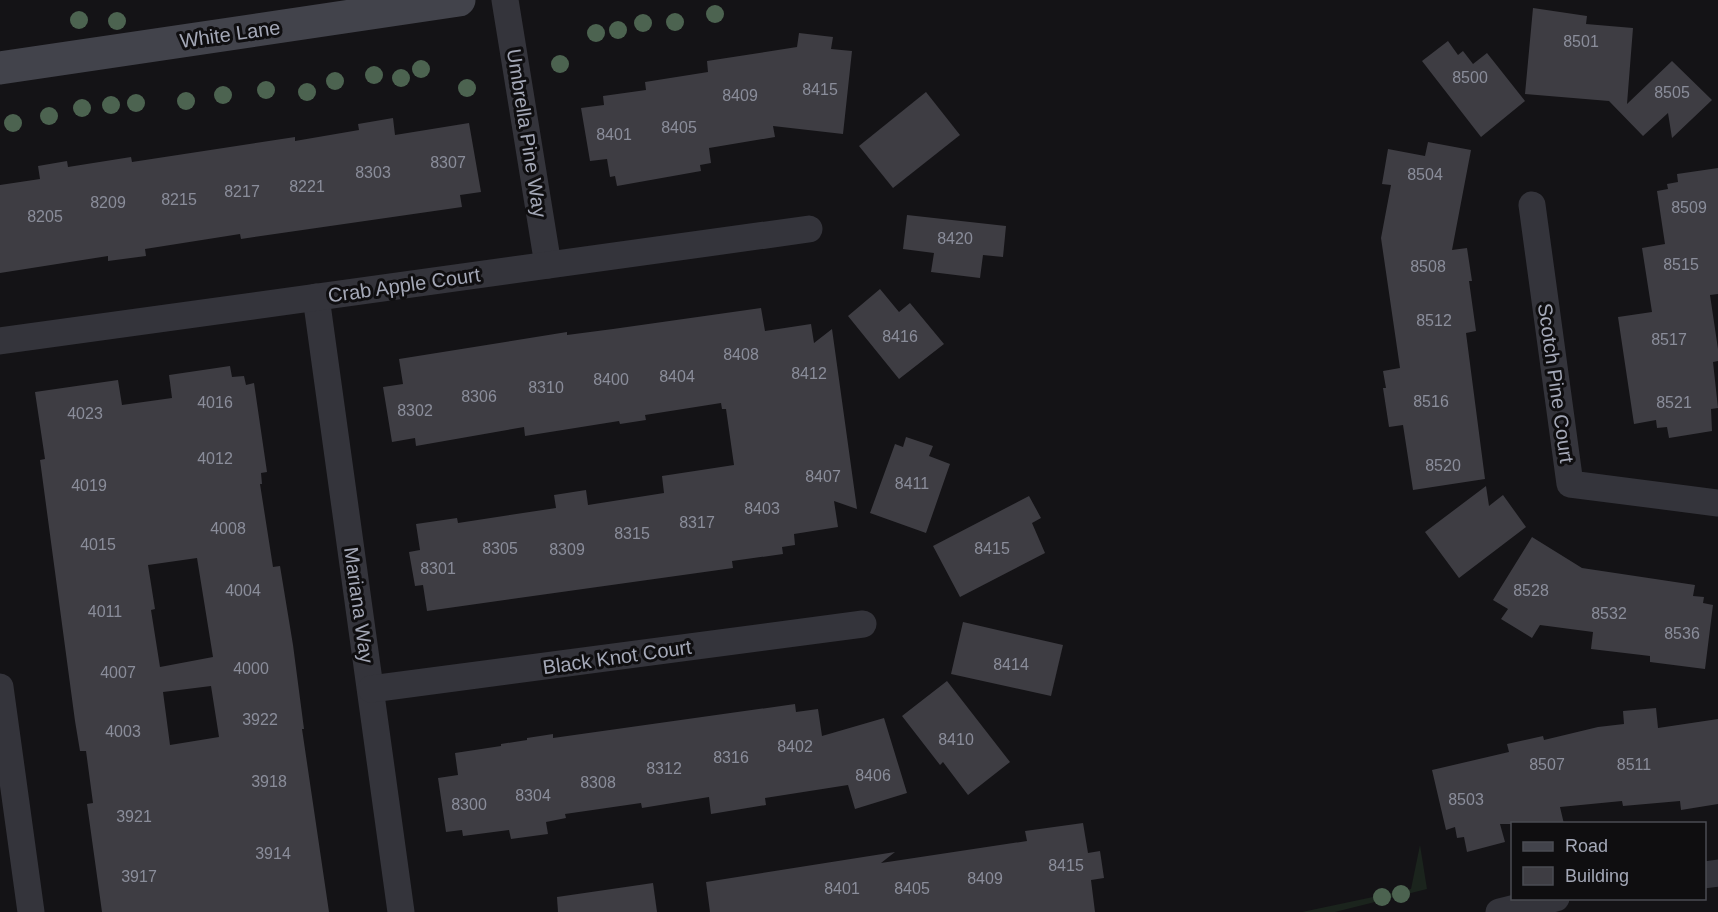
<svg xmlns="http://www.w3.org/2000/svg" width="1718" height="912" viewBox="0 0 1718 912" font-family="Arial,sans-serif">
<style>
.green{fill:#1b241d}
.building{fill:#3e3d43;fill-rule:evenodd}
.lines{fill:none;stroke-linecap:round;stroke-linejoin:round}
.minor{stroke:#34343b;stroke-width:27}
.secondary{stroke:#42434b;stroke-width:33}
.tree{fill:#4c6350}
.labels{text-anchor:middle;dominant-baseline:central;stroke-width:6;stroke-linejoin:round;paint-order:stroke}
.number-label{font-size:16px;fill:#8a8d9a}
.street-label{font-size:20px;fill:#a4a8b7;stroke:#0f0e10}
</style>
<rect width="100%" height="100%" fill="#141316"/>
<polygon class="green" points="1420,845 1427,889 1335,912 1302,912 1411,889"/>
<g class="building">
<polygon points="1533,8 1587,16 1586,24 1633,28 1627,104 1672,61 1712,100 1672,138 1668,113 1643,136 1609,101 1525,94"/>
<polygon points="799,33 833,37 831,49 852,51 843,134 773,126 775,137 709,148 711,163 700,165 701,171 617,186 615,176 610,177 607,159 590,161 581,108 604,105 603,96 646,90 645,82 708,72 707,61 797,47"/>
<polygon points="1448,41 1458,55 1463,51 1473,64 1487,53 1525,101 1481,137 1422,61"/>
<polygon points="926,92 960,135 893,188 859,146"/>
<polygon points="393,118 395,135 469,123 481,192 460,195 462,207 241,239 240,234 145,249 146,256 108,261 108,256 0,273 0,185 40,179 38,166 67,161 68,167 131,157 132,162 295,137 295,141 359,130 358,124"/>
<polygon points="1428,142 1471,150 1452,250 1467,248 1472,281 1469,281 1476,331 1466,333 1485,479 1413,490 1403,425 1389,427 1383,388 1386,388 1383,371 1400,368 1381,238 1391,185 1382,184 1388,149 1425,156"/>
<polygon points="1718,168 1718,294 1710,295 1718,349 1718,361 1713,362 1718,408 1711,409 1712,431 1669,438 1667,427 1657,428 1656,420 1634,424 1618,317 1652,312 1642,248 1665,244 1657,191 1668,189 1667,184 1678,182 1677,174"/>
<polygon points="907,215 1006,226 1003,257 983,255 980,278 931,272 934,253 903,249"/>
<polygon points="880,289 899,312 910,303 944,344 899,379 848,316"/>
<polygon points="761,308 765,331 811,324 814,343 832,329 857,509 834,501 838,527 794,534 795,545 782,547 783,554 732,561 733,568 427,611 423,585 415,586 409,552 420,550 416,524 457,518 458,523 556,508 554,495 586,490 588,505 664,493 662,476 734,465 726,409 722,409 721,403 645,415 646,420 620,424 619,421 525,436 524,427 416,446 415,438 392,442 383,387 403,384 399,359 567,332 567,335 613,329"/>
<path d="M230 366 232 377 244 376 246 385 254 383 267 472 261 473 262 484H260L273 567 280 566 293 645 304 729H302L329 912H102L87 804 93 803 86 751H80L75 721 40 460 45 459 35 392 118 380 122 405 172 398 169 375ZM197 558 213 657 160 667 151 610 155 609 148 565ZM211 686 219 737 170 745 163 692Z"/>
<polygon points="906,437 933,446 929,456 950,464 926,533 870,513 895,444 903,447"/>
<polygon points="1486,486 1489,506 1503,495 1526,527 1459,578 1425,532"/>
<polygon points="1029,496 1041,518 1032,523 1045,553 960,597 933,546"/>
<polygon points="1532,537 1582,568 1695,585 1693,596 1704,597 1703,603 1713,605 1705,669 1650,662 1650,656 1591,649 1593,632 1540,625 1532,638 1501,619 1508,609 1493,600"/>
<polygon points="963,622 1063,645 1051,696 951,674"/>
<polygon points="947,681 1010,762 968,795 943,762 940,765 902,716"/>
<polygon points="795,704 796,712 818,709 822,736 884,718 907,793 855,809 848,785 765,798 766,805 711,814 709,797 642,808 641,803 565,814 566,818 546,822 548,834 511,839 509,830 463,836 462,830 446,832 438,778 458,775 455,753 501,746 501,744 527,740 527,738 553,734 553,738"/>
<polygon points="1656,708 1658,728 1718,719 1718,804 1681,810 1680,801 1623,806 1622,801 1560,807 1564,824 1500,824 1505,842 1467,852 1464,837 1457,838 1455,827 1446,830 1432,770 1509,752 1507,744 1543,736 1544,740 1598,727 1624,724 1623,711"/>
<polygon points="1083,823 1088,853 1100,851 1104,878 1091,880 1095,912 710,912 706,882 895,852 881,863 1027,841 1025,831"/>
<polygon points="653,883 657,912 558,912 557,897"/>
</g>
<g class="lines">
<g class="minor">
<polyline points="505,0 548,265"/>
<polyline points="1532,205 1570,484 1718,503"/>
<polyline points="316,297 401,912"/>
<polyline points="0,341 809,229"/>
<polyline points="0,687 31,912"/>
<polyline points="371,689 863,624"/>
<polyline points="1704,875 1718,873"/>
<polyline points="1499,912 1556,898"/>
</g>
<polyline class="secondary" points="0,68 459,0"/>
</g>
<g class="tree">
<circle cx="715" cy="14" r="9"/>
<circle cx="79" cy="20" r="9"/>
<circle cx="117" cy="21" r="9"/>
<circle cx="675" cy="22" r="9"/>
<circle cx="643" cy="23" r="9"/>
<circle cx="618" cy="30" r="9"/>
<circle cx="596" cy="33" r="9"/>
<circle cx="560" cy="64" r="9"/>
<circle cx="421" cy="69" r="9"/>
<circle cx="374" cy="75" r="9"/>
<circle cx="401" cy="78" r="9"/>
<circle cx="335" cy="81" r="9"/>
<circle cx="467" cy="88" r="9"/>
<circle cx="266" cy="90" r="9"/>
<circle cx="307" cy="92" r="9"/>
<circle cx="223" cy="95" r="9"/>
<circle cx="186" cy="101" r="9"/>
<circle cx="136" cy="103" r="9"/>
<circle cx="111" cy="105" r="9"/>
<circle cx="82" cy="108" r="9"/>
<circle cx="49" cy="116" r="9"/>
<circle cx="13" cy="123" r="9"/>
<circle cx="1401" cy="894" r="9"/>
<circle cx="1382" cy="897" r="9"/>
</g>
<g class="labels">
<g class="number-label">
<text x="1581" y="41">8501</text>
<text x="1470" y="77">8500</text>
<text x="820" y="89">8415</text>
<text x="1672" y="92">8505</text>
<text x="740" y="95">8409</text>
<text x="679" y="127">8405</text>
<text x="614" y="134">8401</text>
<text x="448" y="162">8307</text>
<text x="373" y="172">8303</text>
<text x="1425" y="174">8504</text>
<text x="307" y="186">8221</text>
<text x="242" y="191">8217</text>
<text x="179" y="199">8215</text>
<text x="108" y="202">8209</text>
<text x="1689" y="207">8509</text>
<text x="45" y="216">8205</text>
<text x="955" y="238">8420</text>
<text x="1681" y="264">8515</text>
<text x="1428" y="266">8508</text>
<text x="1434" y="320">8512</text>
<text x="900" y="336">8416</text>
<text x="1669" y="339">8517</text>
<text x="741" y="354">8408</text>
<text x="809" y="373">8412</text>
<text x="677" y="376">8404</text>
<text x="611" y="379">8400</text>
<text x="546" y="387">8310</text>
<text x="479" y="396">8306</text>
<text x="1431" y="401">8516</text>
<text x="215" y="402">4016</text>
<text x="1674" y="402">8521</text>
<text x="415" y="410">8302</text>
<text x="85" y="413">4023</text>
<text x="215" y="458">4012</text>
<text x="1443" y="465">8520</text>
<text x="823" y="476">8407</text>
<text x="912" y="483">8411</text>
<text x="89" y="485">4019</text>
<text x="762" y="508">8403</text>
<text x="697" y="522">8317</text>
<text x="228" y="528">4008</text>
<text x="632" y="533">8315</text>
<text x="98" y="544">4015</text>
<text x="500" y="548">8305</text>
<text x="992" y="548">8415</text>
<text x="567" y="549">8309</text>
<text x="438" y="568">8301</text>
<text x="243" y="590">4004</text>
<text x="1531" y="590">8528</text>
<text x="105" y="611">4011</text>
<text x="1609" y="613">8532</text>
<text x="1682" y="633">8536</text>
<text x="1011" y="664">8414</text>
<text x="251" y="668">4000</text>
<text x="118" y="672">4007</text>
<text x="260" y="719">3922</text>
<text x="123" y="731">4003</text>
<text x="956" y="739">8410</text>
<text x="795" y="746">8402</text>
<text x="731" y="757">8316</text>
<text x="1547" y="764">8507</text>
<text x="1634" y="764">8511</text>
<text x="664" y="768">8312</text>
<text x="873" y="775">8406</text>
<text x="269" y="781">3918</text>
<text x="598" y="782">8308</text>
<text x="533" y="795">8304</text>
<text x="1466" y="799">8503</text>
<text x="469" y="804">8300</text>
<text x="134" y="816">3921</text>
<text x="273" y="853">3914</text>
<text x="1066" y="865">8415</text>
<text x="139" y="876">3917</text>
<text x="985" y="878">8409</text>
<text x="842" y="888">8401</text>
<text x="912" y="888">8405</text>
</g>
<g class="street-label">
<text transform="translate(230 34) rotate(-8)">White Lane</text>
<text transform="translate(527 133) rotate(81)">Umbrella Pine Way</text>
<text transform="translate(404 285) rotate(-8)">Crab Apple Court</text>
<text transform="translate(1556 383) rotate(82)">Scotch Pine Court</text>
<text transform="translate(359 605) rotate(82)">Mariana Way</text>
<text transform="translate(617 657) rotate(-8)">Black Knot Court</text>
</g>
</g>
<rect x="1511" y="822" width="195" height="78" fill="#0f0e10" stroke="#4b4c53" stroke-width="1.5"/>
<rect x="1523" y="842" width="30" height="9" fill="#42434b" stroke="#4b4c53" stroke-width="1.5"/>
<text x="1565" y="852" font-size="18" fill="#a4a8b7">Road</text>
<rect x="1523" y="867" width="30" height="18" fill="#3e3d43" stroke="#4b4c53" stroke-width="1.5"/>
<text x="1565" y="882" font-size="18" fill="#a4a8b7">Building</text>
</svg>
